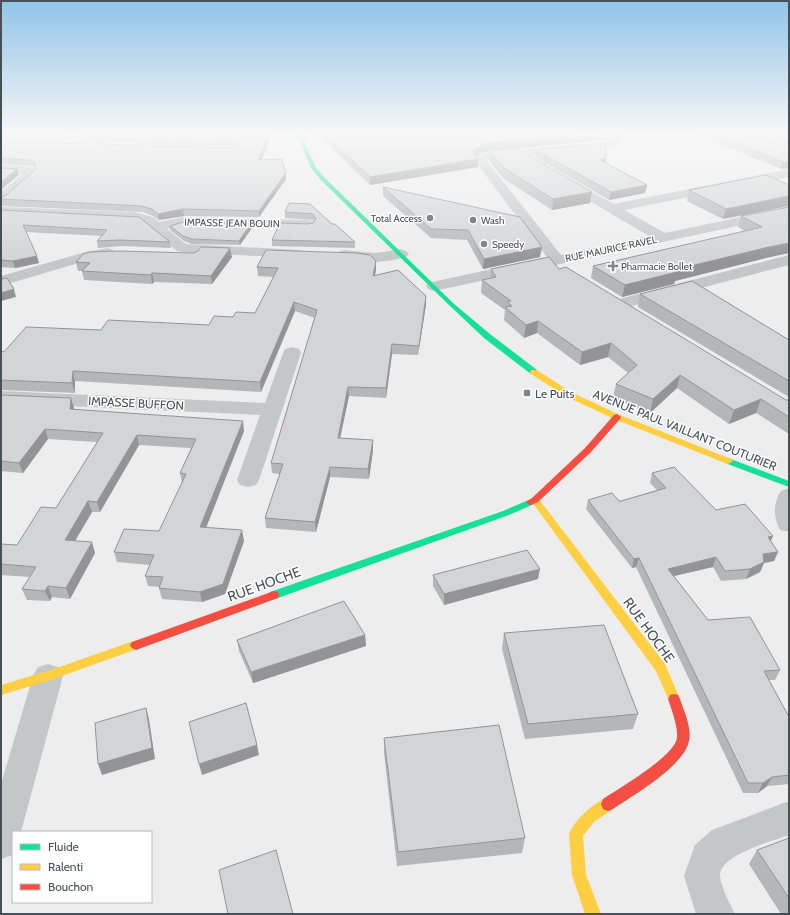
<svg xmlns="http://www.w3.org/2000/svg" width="790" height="915" viewBox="0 0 790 915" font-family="Cabin,sans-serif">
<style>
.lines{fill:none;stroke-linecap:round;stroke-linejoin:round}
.street{fill:#c4c7c8;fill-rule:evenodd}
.fast{fill:#16e098;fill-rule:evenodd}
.slow{fill:#ffcf43;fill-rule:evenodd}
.jam{fill:#f24e42;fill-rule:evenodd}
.wall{fill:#b5b6b8}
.shaded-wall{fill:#949496}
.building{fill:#d3d4d6;stroke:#949496}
.poi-dot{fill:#80878c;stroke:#fff;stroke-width:1.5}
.labels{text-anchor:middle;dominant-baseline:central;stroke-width:3;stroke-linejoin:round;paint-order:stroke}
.far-poi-label{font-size:10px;fill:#465057;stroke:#fff;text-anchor:start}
.far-street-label{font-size:10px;fill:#465057;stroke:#fff}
.poi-label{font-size:12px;fill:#465057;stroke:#fff;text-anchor:start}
.street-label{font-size:12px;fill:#465057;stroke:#fff}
.near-street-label{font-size:14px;fill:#465057;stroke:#fff}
</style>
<rect width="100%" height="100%" fill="#ededed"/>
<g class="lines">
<g class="street">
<polygon points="93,134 108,134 106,136 72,148 1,145 1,139 71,142"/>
<path d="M611 134H622C622 141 618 146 611 147L496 159 487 161 561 255 649 236 561 184 559 181 561 178 565 177 614 204 789 169V177L624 210 665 233 789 207V215L434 291 428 289 426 286 428 283 547 257 475 161 481 154 496 151 602 143 607 141 610 138Z"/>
<polygon points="1,165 30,167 34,168 37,174 6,201 1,202 1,192 23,174 1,173"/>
<polygon points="1,207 135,212 153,217 159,222 184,217 308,220 313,221 315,224 313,227 308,228 184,225 167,229 186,244 300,250 303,253 300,256 295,258 182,252 177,251 143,223 134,220 1,215"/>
<polygon points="108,248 113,250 116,253 113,256 92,259 1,286 1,276 86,252"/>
<path d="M401 249 406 251 409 254 406 257C384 263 360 264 338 258L335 255 338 252 343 250 376 253Z"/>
<polygon points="789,255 789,265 621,309 615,308 613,304 615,300"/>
<polygon points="292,347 299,349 301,353 259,480 256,485 248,487 240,485 237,480 260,415 1,403 1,391 265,403 283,353 285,349"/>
<path d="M789 488V532L780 530C773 517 773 503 781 491Z"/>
<polygon points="48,664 58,667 63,676 21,832 13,832 13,855 1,859 1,784 33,676 38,667"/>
<path d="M789 801V835C773 841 719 855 720 876 721 887 730 904 735 914H696L684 876 695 845 712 830Z"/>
</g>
<g class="fast">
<polygon points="297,134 301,134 316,168 325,178 453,303 490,334 537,370 538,372 537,374 531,374 484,338 449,305 321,180 311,168"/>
<polygon points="728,458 789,481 789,487 725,463 723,461"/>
<polygon points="531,499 534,500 536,502 534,504 509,515 278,598 274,599 270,598 269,595 270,592 503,511"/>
</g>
<g class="slow">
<polygon points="531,370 537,370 571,392 620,415 731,459 733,461 728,464 725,463 614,419 565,396 531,374 530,372"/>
<polygon points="535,497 538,498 665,664 680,699 678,703 674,704 670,703 656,671 532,502 530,500"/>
<polygon points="136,640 140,642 142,645 140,648 48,681 1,695 1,685 48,671"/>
<path d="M608 797 613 799 615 804 613 809 594 822 583 836 586 875 601 914H585L572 875 569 834C576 818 592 804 608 797Z"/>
</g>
<g class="jam">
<polygon points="617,414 621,417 620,419 591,452 538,502 531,505 528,504 526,502 532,498 585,448 614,415"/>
<polygon points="274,591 278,592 279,595 278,598 136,650 132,648 130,645 132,642"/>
<path d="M674 694 678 695 680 699C684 711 692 728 689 741 684 766 634 795 613 809L608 811 603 809 601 804 603 799C618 789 675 756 677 738 678 726 672 711 668 699L670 695Z"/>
</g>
</g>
<g class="wall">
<polygon points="1,134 90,134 71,140 1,138"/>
<polygon points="272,134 261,160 286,173 286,179 259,217 184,216 159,220 153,216 143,212 1,206 1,197 5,196 36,169 35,167 30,166 1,164 1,141 233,148 235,147 234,146 93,142 92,137"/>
<polygon points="317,134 606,134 605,140 496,150 481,153 477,157 478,159 478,167 370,185"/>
<polygon points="697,134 759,134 789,149 789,168 781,169"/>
<polygon points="766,134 789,134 789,146"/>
<polygon points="536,150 606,159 605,163 647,185 645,193 609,200 535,157"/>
<polygon points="490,151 590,203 552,210 503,178 490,162"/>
<polygon points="766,175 723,219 687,201 689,190"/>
<polygon points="383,187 540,257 483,269 467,240 431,238 383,196"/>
<polygon points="310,204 332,224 355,242 355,248 272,246 272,240 308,224 313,223 314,221 313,220 285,218 285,212"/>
<polygon points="789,207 766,258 675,281 674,284 622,297 591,278 593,266 745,231 738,227 741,216"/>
<polygon points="1,210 139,217 170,242 171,248 121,246 98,248 97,241 102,236 26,232 39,263 15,268 1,267"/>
<polygon points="170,226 252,228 240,245 192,244 184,241 170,230"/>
<polygon points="232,257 212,284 154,282 152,284 84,280 82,271 83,271 78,271 76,262"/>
<polygon points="376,261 376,270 375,275 426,305 418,355 392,354 386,398 349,396 340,438 373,440 373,450 369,479 330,477 316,532 266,528 265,518 280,474 272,473 271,463 315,318 295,311 261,392 75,381 75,393 1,390 1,351 4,352 101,330 209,325 233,317 255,313 274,277 258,276 257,267"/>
<polygon points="491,269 559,269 786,400 789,400 789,434 756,413 729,424 677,388 650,413 613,398 616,384 628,373 608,357 580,365 537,333 524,338 504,320 505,310 481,293 482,280 490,278"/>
<polygon points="640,294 789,340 789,397 638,307"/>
<polygon points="1,395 74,408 74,409 244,431 206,528 244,541 225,594 202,602 162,599 159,588 160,587 148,586 145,576 150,565 117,562 114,552 159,531 182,483 180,473 191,448 139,445 100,512 92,512 75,541 95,553 70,599 52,597 50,601 27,600 22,589 30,577 1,575 1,544 17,545 56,508 97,442 48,439 23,473 1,471"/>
<polygon points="652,473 771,541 778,552 774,561 764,563 760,572 746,579 721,581 713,567 674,576 708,620 780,670 775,680 769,680 789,717 789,784 767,786 758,793 743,793 636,567 632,568 586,509 588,500 621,501 657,490 650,483"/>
<polygon points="433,575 538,579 444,605 433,586"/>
<polygon points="504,633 638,714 633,729 525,739 502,649"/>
<polygon points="365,635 366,646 253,683 239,651 237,640"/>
<polygon points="384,738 525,838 522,853 397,866 384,753"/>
<polygon points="789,838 789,914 781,914 749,864 757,850"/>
</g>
<g class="shaded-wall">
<polygon points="73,134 90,134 71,140 69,135"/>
<polygon points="269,134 272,134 259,166 258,160"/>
<polygon points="595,134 606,134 605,140 496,150 481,153 474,160 478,159 478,167 370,185 370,177 474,160 474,152 481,145 496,142"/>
<polygon points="606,159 605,167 600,160"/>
<polygon points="789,161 789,168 781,169 783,162"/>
<polygon points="17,169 19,175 1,190 1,182"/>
<polygon points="286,173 286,179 259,217 259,211"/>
<polygon points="647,185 645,193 609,200 611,192"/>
<polygon points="592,192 590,203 552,210 553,199"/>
<polygon points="789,196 789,206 723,219 726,209"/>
<polygon points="183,209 184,216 159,220 158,214"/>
<polygon points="251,224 252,228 240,245 239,241"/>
<polygon points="789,243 789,253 766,258 675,281 674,284 622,297 625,285 674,270 769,247"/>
<polygon points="542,247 540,257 483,269 484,259"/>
<polygon points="230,248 232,257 212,284 211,276"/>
<polygon points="37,256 39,263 15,268 13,261"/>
<polygon points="376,261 376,270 373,284 373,276"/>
<polygon points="152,273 154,282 152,284 151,275"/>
<polygon points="14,289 16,297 1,301 1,293"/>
<polygon points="426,296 426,305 418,355 419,346"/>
<polygon points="294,302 295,311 261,392 260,382"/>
<polygon points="538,321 537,333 524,338 526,325"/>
<polygon points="611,343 608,357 580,365 582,352"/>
<polygon points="392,344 392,354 386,398 386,388"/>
<polygon points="73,371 75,381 75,393 72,383"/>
<polygon points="680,375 677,388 650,413 653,399"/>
<polygon points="348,387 349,396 338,448 338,438"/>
<polygon points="71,398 74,408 73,419 70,409"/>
<polygon points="761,399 756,413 729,424 734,410"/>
<polygon points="243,421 244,431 202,538 200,527"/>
<polygon points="45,429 48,439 23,473 19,463"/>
<polygon points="137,435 139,445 100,512 97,502"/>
<polygon points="373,440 373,450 369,479 368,469"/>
<polygon points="330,467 330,477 316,532 315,522"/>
<polygon points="88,501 92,512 69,551 65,540"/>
<polygon points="242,530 244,541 225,594 202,602 200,592"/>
<polygon points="773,536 769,546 768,537"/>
<polygon points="92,542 95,553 70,599 66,588"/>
<polygon points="778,552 774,561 764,563 760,572 746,579 750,569 763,554"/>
<polygon points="716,557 713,567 665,578 668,569"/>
<polygon points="639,558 636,567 632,568 634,559"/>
<polygon points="540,569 538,579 444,605 444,594"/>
<polygon points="48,586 52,597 50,601 45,591"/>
<polygon points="365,635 366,646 253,683 251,672"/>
<polygon points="146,708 149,719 155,759 102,775 98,764"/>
<polygon points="257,745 259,755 202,775 199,764"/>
<polygon points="772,777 767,786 758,793 763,783"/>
</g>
<g class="building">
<polygon points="36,134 73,134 69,135"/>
<polygon points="100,134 269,134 258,160 282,159 286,173 259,211 183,209 158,214 152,209 142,206 1,199 1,197 5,196 36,169 34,162 29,160 1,158 1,141 233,148 239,145 233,141 92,137"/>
<polygon points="324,134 595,134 496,142 481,145 474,152 472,151 478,159 370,177"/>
<polygon points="715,134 759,134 789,149 789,161 783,162"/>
<polygon points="781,134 789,134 789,138"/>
<polygon points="606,143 606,159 600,160 647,185 611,192 536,150"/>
<polygon points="516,148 592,192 553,199 504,168 490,151"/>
<polygon points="1,168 17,169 1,182"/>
<polygon points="766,175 789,185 789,196 726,209 689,190"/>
<polygon points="383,187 520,217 542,247 484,259 468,230 431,229"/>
<polygon points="289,203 310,204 332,224 335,224 355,242 272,240 280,223 308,224 313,223 316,219 313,214 285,212"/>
<polygon points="789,207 789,243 769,247 674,270 677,272 625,285 593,266 762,227 741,216"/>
<polygon points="1,210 139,217 170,242 120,240 97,241 107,230 23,225 37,256 13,261 1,260"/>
<polygon points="183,222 251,224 239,241 192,239 183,236 170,226"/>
<polygon points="201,247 230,248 211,276 152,273 151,275 82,271 90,263 76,262 83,254 90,252 119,251 193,253 198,251"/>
<polygon points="266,250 356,253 370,255 376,261 373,276 398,270 426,296 419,346 392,344 386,388 348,387 338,438 373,440 368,469 330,467 315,522 265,518 283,464 271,463 317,310 294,302 260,382 73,371 72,383 1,380 1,351 4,352 26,327 101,330 108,320 209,325 214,316 233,317 236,312 255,313 278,268 257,267"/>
<polygon points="549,257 559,269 566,267 786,400 789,400 789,417 761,399 734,410 680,375 653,399 616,384 637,365 611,343 582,352 538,321 526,325 505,307 512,306 507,302 511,301 482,280 496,277 491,269"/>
<polygon points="7,278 14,289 1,293 1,279"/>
<polygon points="692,281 789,340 789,381 640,294"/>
<polygon points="1,395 71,398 70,409 243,421 200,527 242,530 223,584 200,592 159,588 163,577 145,576 154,555 114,552 124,529 159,531 186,474 180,473 196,439 137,435 97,502 88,501 65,540 92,542 66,588 48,586 45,591 22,589 36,567 1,564 1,544 17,545 41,507 56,508 103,433 45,429 19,463 1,461"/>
<polygon points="674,467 716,510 745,504 773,536 768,537 778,552 763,554 764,562 750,569 725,571 716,557 668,569 708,620 750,617 780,670 764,671 789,717 789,775 772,777 763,783 748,783 639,558 634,559 588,500 612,493 619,501 621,501 666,488 652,473"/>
<polygon points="527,550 540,569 444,594 433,575"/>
<polygon points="344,601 365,635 251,672 237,640"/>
<polygon points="604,625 638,714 528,724 504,633"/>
<polygon points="246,703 257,745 199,764 189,722"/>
<polygon points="146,708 152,748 98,764 95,723"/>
<polygon points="499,725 525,838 398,852 384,738"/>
<polygon points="789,838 789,898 757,850"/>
<polygon points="276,850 293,914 228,914 219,870"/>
</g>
<linearGradient id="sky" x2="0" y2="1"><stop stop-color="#90c4e7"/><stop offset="0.51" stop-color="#f7f7f7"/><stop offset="1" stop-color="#f7f7f7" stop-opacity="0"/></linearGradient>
<rect width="790" height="262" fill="url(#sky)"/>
<g class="poi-dot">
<circle cx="430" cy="218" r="4"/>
<circle cx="473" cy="220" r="4"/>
<circle cx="484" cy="244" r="4"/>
<path d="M611 260h4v4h4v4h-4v4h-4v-4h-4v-4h4z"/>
<rect x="523" y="389" width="8" height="8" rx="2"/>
</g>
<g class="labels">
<g class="far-poi-label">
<text x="422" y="218" text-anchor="end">Total Access</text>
<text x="481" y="220">Wash</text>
<text x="492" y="244">Speedy</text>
<text x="621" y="266">Pharmacie Bollet</text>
</g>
<g class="far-street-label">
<text transform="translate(232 223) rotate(1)">IMPASSE JEAN BOUIN</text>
<text transform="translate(611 249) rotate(-12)">RUE MAURICE RAVEL</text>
</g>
<g class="poi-label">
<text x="535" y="393">Le Puits</text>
</g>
<g class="street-label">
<text transform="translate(136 403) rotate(3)">IMPASSE BUFFON</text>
<text transform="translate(685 430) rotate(22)">AVENUE PAUL VAILLANT COUTURIER</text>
</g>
<g class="near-street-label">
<text transform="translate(264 584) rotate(-20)">RUE HOCHE</text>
<text transform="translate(649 630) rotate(54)">RUE HOCHE</text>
</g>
</g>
<rect width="790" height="915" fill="none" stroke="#465057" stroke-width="4"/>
<rect x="12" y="831" width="140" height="72" fill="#ffffff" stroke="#b5b9bc"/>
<rect x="20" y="844" width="20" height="6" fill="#16e098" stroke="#b5b9bc"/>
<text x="48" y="851" font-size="12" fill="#465057">Fluide</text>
<rect x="20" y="864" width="20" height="6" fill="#ffcf43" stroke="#b5b9bc"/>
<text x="48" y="871" font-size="12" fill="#465057">Ralenti</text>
<rect x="20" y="884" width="20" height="6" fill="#f24e42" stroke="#b5b9bc"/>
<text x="48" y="891" font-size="12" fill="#465057">Bouchon</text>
</svg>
